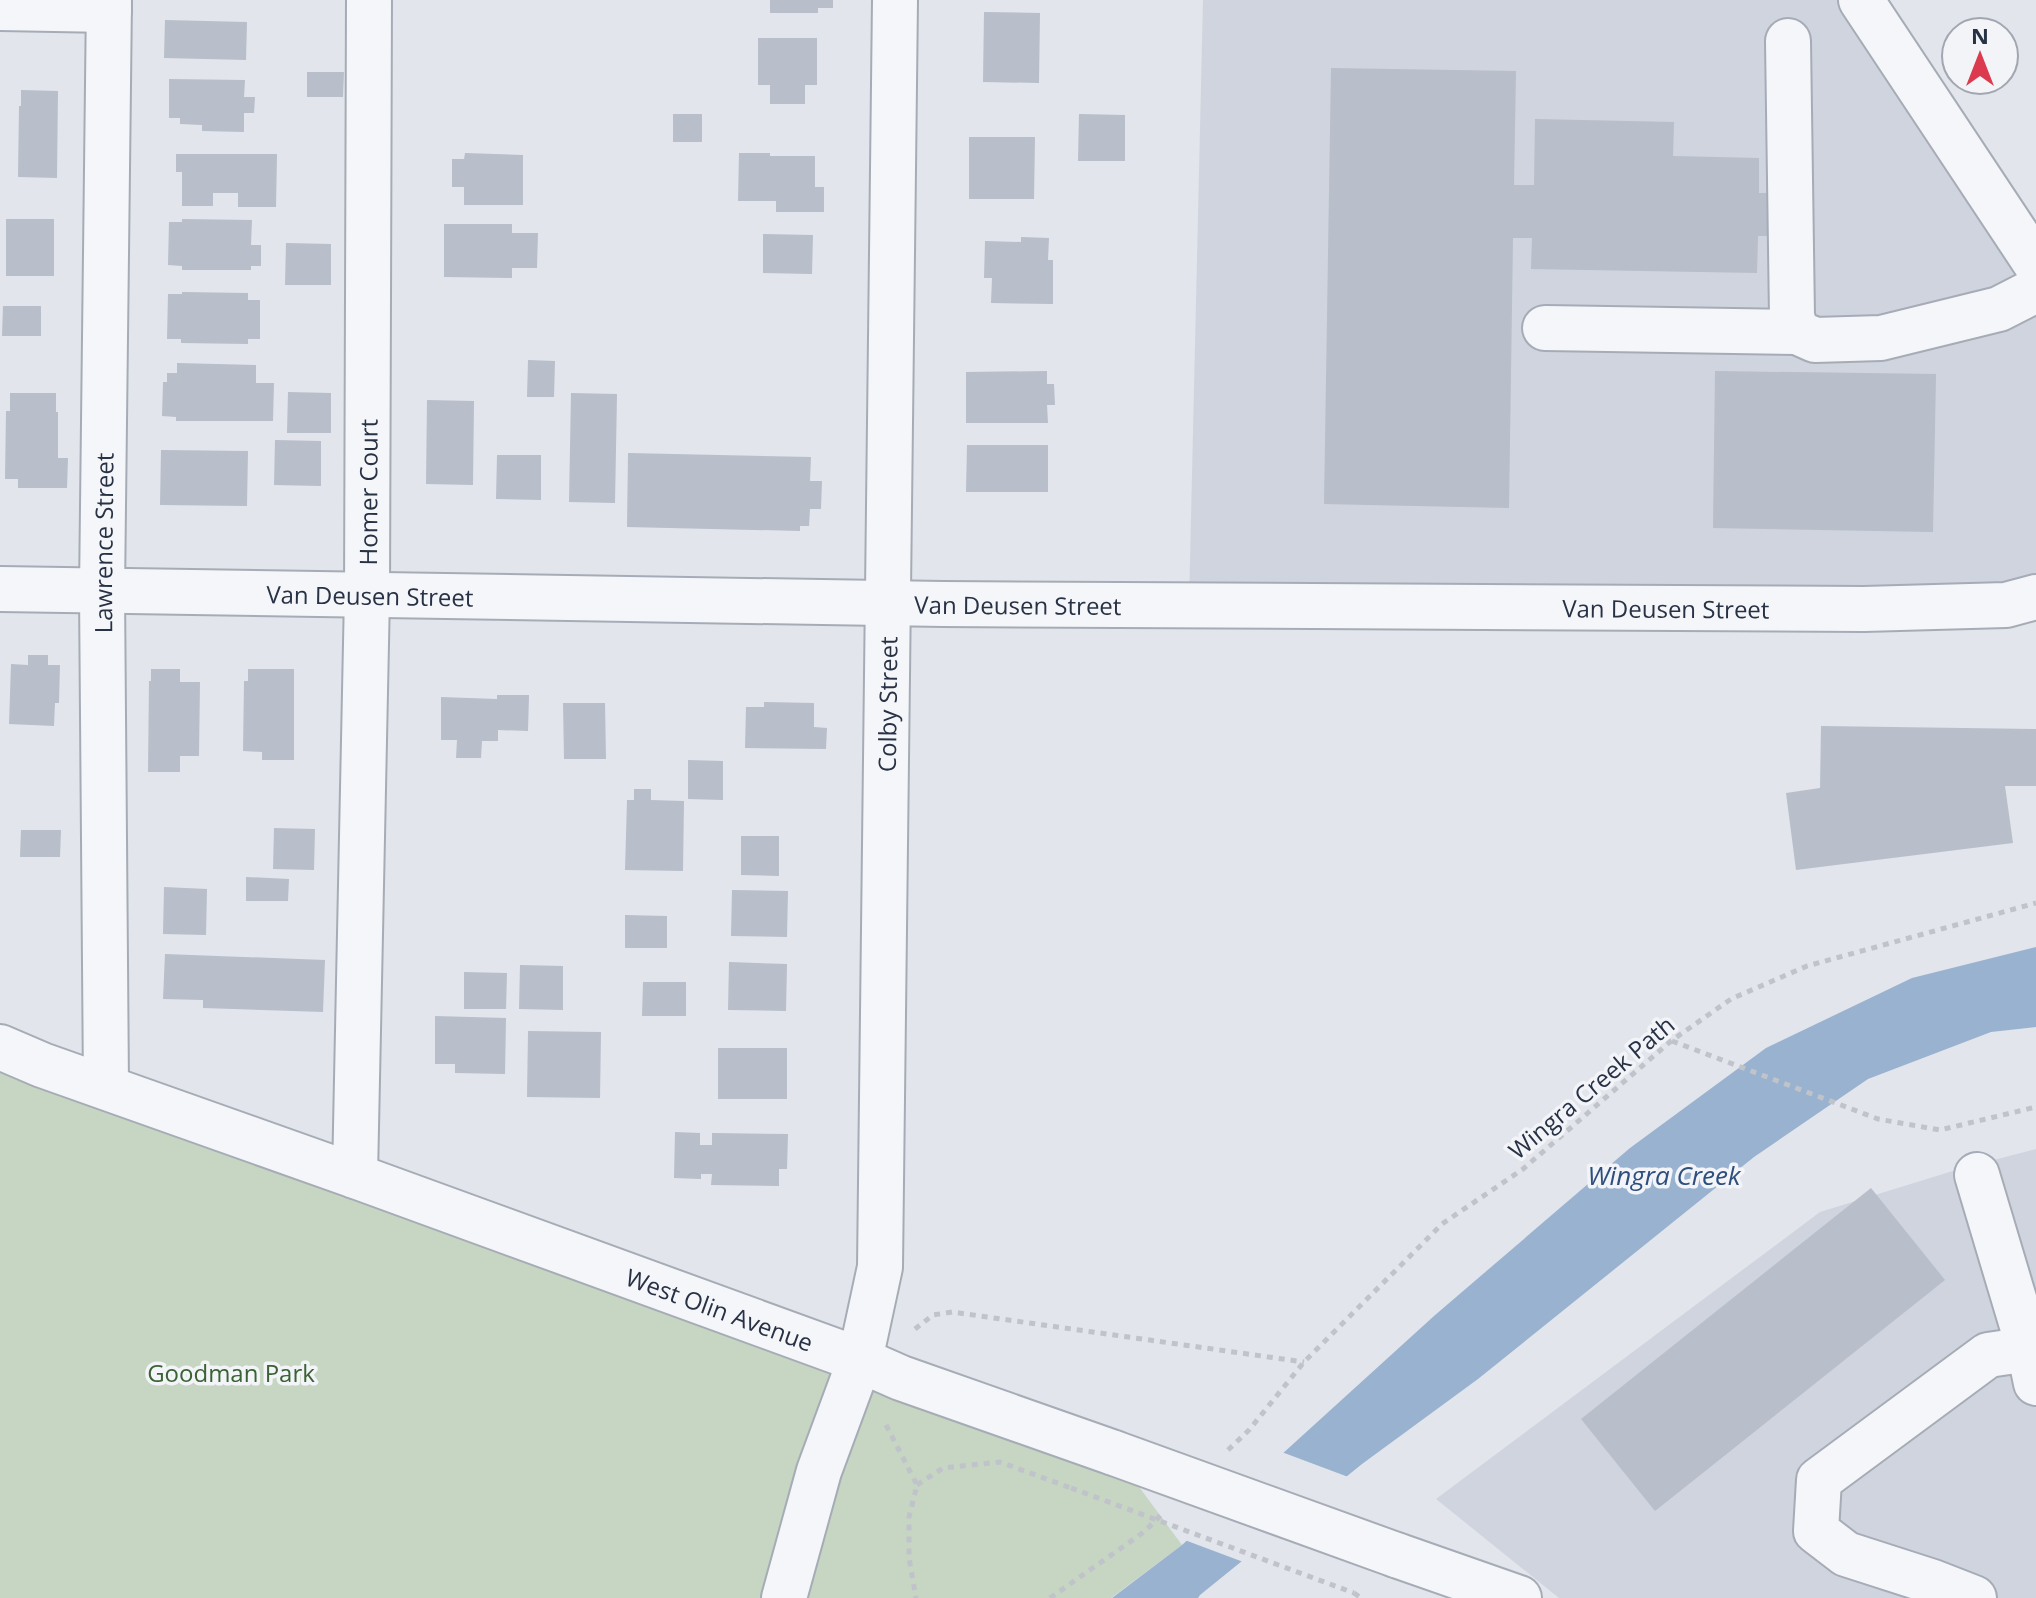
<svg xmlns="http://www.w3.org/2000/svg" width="2036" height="1598" viewBox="0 0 2036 1598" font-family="'Open Sans',sans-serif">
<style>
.built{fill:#cfd4de}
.green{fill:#c6d6c2}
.water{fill:#99b2cf}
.pier{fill:#e2e5eb}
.building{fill:#b8beca}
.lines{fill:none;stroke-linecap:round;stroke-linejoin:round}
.minor-casing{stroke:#a6acb6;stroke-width:48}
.path{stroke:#c0c3ca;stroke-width:5;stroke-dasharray:6 6;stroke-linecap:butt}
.minor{stroke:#f5f6f9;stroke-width:44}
.minor-bridge-casing{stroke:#a6acb6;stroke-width:48;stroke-linecap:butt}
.path-bridge{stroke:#c0c3ca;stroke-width:5;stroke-dasharray:6 6;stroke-linecap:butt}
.minor-bridge{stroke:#f5f6f9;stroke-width:44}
.labels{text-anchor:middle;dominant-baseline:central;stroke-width:7;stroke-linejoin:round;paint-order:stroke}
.street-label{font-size:24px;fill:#283245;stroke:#f2f4f8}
.park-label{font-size:24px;fill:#3b6234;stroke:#f2f4f8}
.water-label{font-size:26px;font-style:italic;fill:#2e4f7d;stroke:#f2f4f8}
</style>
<rect width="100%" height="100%" fill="#e2e5eb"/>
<g class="built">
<polygon points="1203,0 1861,0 2036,264 2036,597 1189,605"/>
<polygon points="2036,1149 2036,1598 1559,1598 1436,1499 1820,1212 1956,1170"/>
</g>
<polygon class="green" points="0,1053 1114,1453 1182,1545 1111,1598 0,1598"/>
<polygon class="water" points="2036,947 2036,1027 1991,1032 1868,1079 1754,1157 1478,1379 1362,1464 1200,1595 1198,1598 1112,1598 1182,1545 1434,1316 1630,1148 1766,1048 1912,978"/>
<polygon class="pier" points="1279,1451 1351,1478 1246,1563 1182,1539"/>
<g class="building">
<polygon points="770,0 833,0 833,8 818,8 818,13 770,13"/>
<polygon points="984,12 1040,13 1039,83 983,82"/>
<polygon points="165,20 247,22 246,60 164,58"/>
<polygon points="758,38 817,38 817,85 805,85 805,104 770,104 770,85 758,85"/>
<polygon points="1331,68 1516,71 1514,185 1534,185 1535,119 1674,122 1673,156 1759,158 1759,193 1767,193 1767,236 1758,236 1757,273 1531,269 1532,238 1513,238 1509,508 1324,504"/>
<polygon points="307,72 344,72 343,97 307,97"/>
<polygon points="169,79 245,80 244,97 255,97 254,113 244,113 244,132 202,131 202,125 180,124 180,118 169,118"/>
<polygon points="21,90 58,91 57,178 18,177 19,106 21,106"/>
<rect x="673" y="114" width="29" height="28"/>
<polygon points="1079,114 1125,115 1125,161 1078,161"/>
<polygon points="969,137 1035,137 1034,199 969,199"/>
<polygon points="465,153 523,155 523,205 464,205 464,187 452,187 452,159 464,159"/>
<polygon points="739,153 770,153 770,156 815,156 815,187 824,187 824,212 776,212 776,201 738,201"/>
<polygon points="176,154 277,154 276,207 238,207 238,193 213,193 213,206 182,206 182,172 176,172"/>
<rect x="6" y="219" width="48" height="57"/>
<polygon points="182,219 252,220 251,245 261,245 261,266 251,266 251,270 182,270 182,266 168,265 169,222 182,222"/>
<polygon points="444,224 512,224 512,233 538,233 537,268 512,268 512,278 444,277"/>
<polygon points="763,234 813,235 812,274 763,273"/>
<polygon points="1021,237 1049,238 1048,260 1053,260 1053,304 991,303 992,278 984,278 985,241 1021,242"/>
<polygon points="286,243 331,244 331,285 285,285"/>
<polygon points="182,292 248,293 248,300 260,300 260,339 248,339 248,344 181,343 181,339 167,339 168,294 182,294"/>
<polygon points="3,306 41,306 41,336 2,336"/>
<polygon points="528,360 555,361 554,397 527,397"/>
<polygon points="177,363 256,365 256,383 274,383 273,421 176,421 176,417 162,416 163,382 167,382 167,373 177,373"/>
<polygon points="1047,371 1047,384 1054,384 1055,405 1047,405 1048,423 966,423 966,372"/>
<polygon points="1715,371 1936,374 1933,532 1713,528"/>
<polygon points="288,392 331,393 331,433 287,433"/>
<polygon points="10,393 56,393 56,412 58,412 58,458 68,458 67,488 18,488 18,479 5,479 6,411 10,411"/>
<polygon points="571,393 617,394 615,503 569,502"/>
<polygon points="427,400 474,401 473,485 426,484"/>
<polygon points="275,440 321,441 321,486 274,485"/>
<polygon points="967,445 1048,445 1048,492 966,492"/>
<polygon points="161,450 248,451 247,506 160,505"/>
<polygon points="628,453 811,457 810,481 822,481 821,509 810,509 809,526 800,526 800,531 627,527"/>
<polygon points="497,455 541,455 541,500 496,499"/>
<polygon points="28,655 48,655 48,665 60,665 59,703 55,703 54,726 9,724 11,664 28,665"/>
<polygon points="151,669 180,669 180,682 200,682 199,756 180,756 180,772 148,772 149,681 151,681"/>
<polygon points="248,669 294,669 294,760 262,760 262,752 243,751 244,681 248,681"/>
<polygon points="497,695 529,695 528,731 498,730 498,741 482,741 481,758 456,758 457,740 441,740 441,697 497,699"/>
<polygon points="764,702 814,703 814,727 827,728 826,749 745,748 746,707 764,707"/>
<polygon points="563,703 605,703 606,759 564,759"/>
<polygon points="1821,726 2036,729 2036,786 2005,786 2013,843 1796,870 1786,793 1820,788"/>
<polygon points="688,760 723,761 723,800 688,799"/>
<polygon points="634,789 651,789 651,800 684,801 683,871 625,870 627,800 634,800"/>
<polygon points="274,828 315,829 314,870 273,869"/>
<polygon points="21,830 61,830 60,857 20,857"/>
<polygon points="741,836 779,836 779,876 741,875"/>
<polygon points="246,877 289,879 288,901 246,901"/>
<polygon points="164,887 207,889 206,935 163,934"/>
<polygon points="732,890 788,891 787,937 731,936"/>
<polygon points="625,915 667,916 667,948 625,948"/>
<polygon points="165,954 325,960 323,1012 203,1008 203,1000 163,999"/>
<polygon points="729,962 787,964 786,1011 728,1010"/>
<polygon points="520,965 563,966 563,1010 519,1009"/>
<polygon points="464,972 507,973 506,1009 464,1009"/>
<polygon points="643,982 686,982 686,1016 642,1016"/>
<polygon points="435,1016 506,1018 505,1074 455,1073 455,1064 435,1064"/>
<polygon points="528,1031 601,1032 600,1098 527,1097"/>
<rect x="718" y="1048" width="69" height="51"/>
<polygon points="675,1132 700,1133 700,1145 712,1145 712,1133 788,1134 787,1169 779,1169 779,1186 711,1185 712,1174 701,1174 701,1179 674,1178"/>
<polygon points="1871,1188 1945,1280 1655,1511 1581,1419"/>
</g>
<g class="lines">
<g class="minor-casing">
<g id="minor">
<polyline points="1861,0 2036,264"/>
<polyline points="0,8 109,10"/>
<polyline points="1788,41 1792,317 1797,332 1815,340 1881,338 1999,309 2036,290"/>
<polyline points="1545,328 1797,332"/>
<path id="s1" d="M0 589 943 604 1864 609 2006 605 2036 597"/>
<path id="s2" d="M0 1047 42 1065 355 1176 860 1360 901 1378 1114 1453"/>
<path id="s3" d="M106 1087 102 591 109 0"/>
<polyline points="1977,1175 2029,1349 2036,1383"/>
<path id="s4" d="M355 1176 367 595 369 0"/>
<polyline points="1396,1555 1519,1598"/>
<path id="s5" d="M784 1598 819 1471 860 1360 880 1267 895 0"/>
<polyline points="1974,1598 1933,1582 1846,1554 1816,1531 1819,1480 1988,1355 2036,1348"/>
</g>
</g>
<g class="path">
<polyline points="1672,1041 1878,1119 1940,1130 2036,1107"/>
<polyline points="915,1329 933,1315 952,1312 1304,1362"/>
<polyline points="886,1425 917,1485 909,1517 909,1558 916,1598"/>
<polyline points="1228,1450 1249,1430 1304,1362 1442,1224 1523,1169 1671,1041 1731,999 1807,966 2036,903"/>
<polyline points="917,1485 943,1468 1000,1462 1071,1488"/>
<polyline points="1354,1593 1361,1598"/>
<polyline points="1050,1598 1144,1532 1163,1513"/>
</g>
<use href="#minor" class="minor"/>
<g class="minor-bridge-casing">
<polyline id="minor-bridge" points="1114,1453 1396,1555"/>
</g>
<polyline class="path-bridge" points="1071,1488 1354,1593"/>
<use href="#minor-bridge" class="minor-bridge"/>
</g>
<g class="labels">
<g class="street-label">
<text stroke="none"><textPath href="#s4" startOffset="684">Homer Court</textPath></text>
<text stroke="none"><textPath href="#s3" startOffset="544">Lawrence Street</textPath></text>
<text stroke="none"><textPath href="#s1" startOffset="370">Van Deusen Street</textPath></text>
<text stroke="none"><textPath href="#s1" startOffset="1018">Van Deusen Street</textPath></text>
<text stroke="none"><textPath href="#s1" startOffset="1666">Van Deusen Street</textPath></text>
<text stroke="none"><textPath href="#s5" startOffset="908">Colby Street</textPath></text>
<text transform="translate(1591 1087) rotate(-40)">Wingra Creek Path</text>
<text stroke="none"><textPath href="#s2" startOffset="766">West Olin Avenue</textPath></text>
</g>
<g class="park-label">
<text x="231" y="1372">Goodman Park</text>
</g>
<g class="water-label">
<text x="1664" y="1175">Wingra Creek</text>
</g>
</g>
<g transform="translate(1980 56)"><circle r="38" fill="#f2f4f8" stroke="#a1a6b0" stroke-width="2"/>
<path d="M0-6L14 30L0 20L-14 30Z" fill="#dc3b4f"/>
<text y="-12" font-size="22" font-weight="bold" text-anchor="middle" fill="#283245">N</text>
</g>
</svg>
